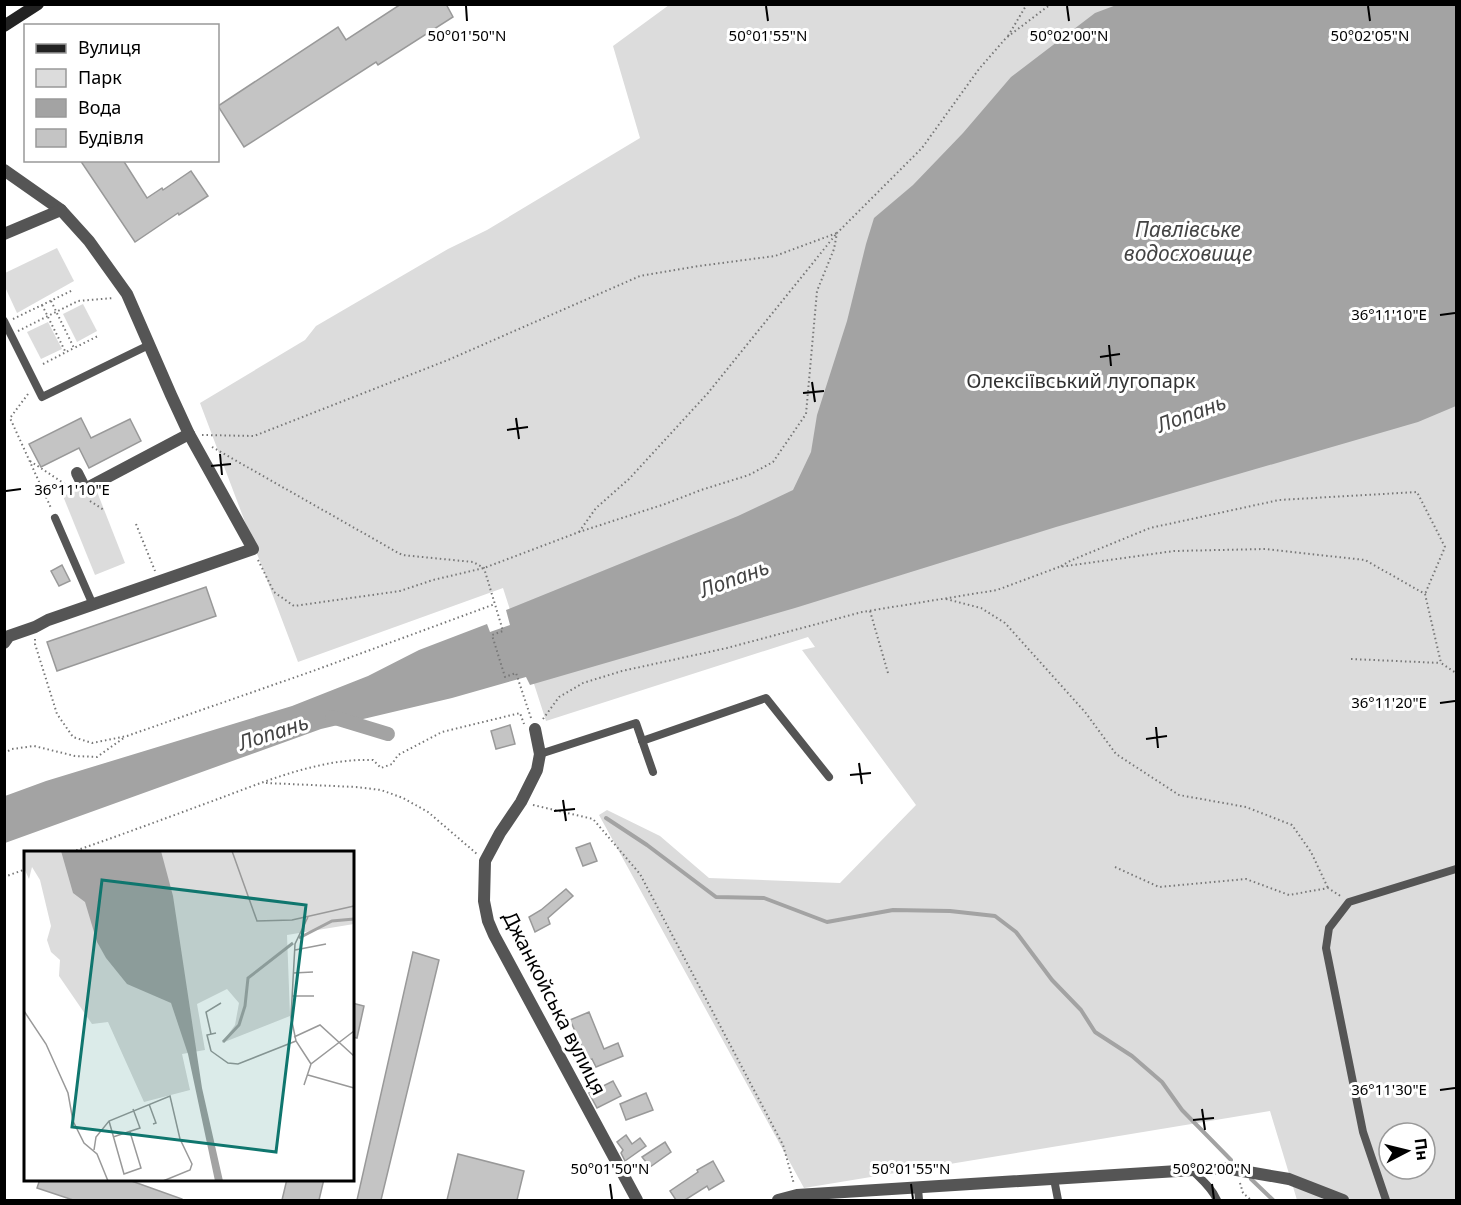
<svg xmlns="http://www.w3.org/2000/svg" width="1461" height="1205" viewBox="0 0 1461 1205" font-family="'Noto Sans',sans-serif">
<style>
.green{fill:#dcdcdc;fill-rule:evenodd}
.water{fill:#a3a3a3}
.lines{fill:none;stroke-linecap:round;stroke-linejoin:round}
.stream{stroke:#a3a3a3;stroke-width:4}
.canal{stroke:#a3a3a3;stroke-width:14}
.building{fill:#c4c4c4;stroke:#999;stroke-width:1.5}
.path{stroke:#777;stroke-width:2;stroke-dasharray:1.5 3;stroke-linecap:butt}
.lane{stroke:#555;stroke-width:8}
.street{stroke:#555;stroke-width:12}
.secondary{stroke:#222;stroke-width:12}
.ticks{fill:none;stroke:#000;stroke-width:2}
.labels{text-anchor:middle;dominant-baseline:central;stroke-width:6;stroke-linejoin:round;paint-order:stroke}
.park-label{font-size:20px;fill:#333;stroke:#fff}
.street-label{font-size:20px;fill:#000;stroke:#fff}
.water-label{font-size:21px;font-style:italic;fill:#444;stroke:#fff}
.inset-river{fill:none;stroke:#a3a3a3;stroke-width:3}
.inset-road{fill:none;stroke:#999;stroke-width:1.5}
.view{fill:#0f766e;fill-opacity:0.15;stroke:#0f766e;stroke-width:3}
.inset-edge{fill:none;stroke:#000;stroke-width:3}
.ticks-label{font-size:15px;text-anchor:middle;fill:#000;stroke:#fff;stroke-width:6;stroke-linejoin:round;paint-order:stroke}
</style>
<rect width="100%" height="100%" fill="#fff"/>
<g class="green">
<path d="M669 5H1456V1200H1297L1270 1111 804 1188 599 815 607 810 660 836 709 878 840 883 916 805 802 650 815 647 808 637 546 721 503 588 298 662 200 403 305 340 316 326 448 249 487 230 640 138 613 46ZM1389 1133H1425V1169H1389Z"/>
<polygon points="57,248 74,281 17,313 5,287 5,273"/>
<polygon points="83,304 97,331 77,342 63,314"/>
<polygon points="48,322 62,349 41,359 27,332"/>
<polygon points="94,484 125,563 95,575 63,496"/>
</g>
<polygon class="water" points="1119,4 1456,5 1456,406 1418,422 1056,527 795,608 530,685 526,677 452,698 321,729 5,843 5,796 46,781 292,706 368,676 419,650 487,624 490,632 510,625 506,610 738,516 793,490 811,452 817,415 847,321 866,244 874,218 913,185 963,133 1011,77 1095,13"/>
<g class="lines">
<g class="stream">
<polyline points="606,818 647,845 716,897 764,898 827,922 893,910 950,911 995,916 1016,932 1052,980 1081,1010 1095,1032 1132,1056 1162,1082 1182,1110 1231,1160"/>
<polyline points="1251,1179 1273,1200"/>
</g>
<polyline class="canal" points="332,717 388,734"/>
</g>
<g class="building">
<polygon points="401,4 446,4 453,17 378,65 376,62 244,147 218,106 338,27 346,40"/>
<polygon points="80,160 123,160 147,198 162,188 163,190 191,171 208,196 179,215 178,213 135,242"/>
<polygon points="81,418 91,438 130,419 141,441 89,468 79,448 41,467 29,444"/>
<polygon points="62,565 70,581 59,586 51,571"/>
<polygon points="206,587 216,616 57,671 47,642"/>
<polygon points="510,725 515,744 496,749 491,731"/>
<polygon points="590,843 597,861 583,866 576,848"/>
<polygon points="566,889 573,896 548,918 550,924 535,932 529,917 541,910"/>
<polygon points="413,952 439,960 381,1200 357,1200"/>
<polygon points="352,1003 364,1006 357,1038 352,1037"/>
<polygon points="589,1012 604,1049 618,1043 623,1056 596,1067 592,1059 577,1065 572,1054 583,1049 570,1020"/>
<polygon points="613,1081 621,1096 597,1108 589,1093"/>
<polygon points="646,1093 653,1110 626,1120 620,1104"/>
<polygon points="626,1135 632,1144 640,1138 646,1146 625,1161 621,1153 623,1150 617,1142"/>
<polygon points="665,1142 671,1152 650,1167 642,1157"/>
<polygon points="458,1154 524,1171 517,1200 447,1200"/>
<polygon points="713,1161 724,1181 709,1190 707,1186 685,1200 676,1200 670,1191 698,1172 697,1170"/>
<polygon points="40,1179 126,1179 182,1199 182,1200 73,1200 37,1188"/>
<polygon points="287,1179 324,1179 319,1200 282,1200"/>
</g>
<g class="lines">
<g class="path">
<polyline points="1008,36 1027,4"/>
<polyline points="51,301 74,348 98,336"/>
<polyline points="42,305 66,353"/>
<polyline points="13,319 73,290"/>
<polyline points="18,331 78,301 114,298"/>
<polyline points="43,364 74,348"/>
<polyline points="28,394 10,418 51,508"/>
<polyline points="202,435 254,436 448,360 640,276 699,266 775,256 837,233"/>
<polyline points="212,447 402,555 473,562 484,568 503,631 492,635 505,677 516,673 531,718"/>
<polyline points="30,461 71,488"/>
<polyline points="90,501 104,510"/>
<polyline points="136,524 155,571"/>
<polyline points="579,532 596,508 629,479 708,393 837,233"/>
<polyline points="258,560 274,592 294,606 400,591 433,580 484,568 579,532 665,504 701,490 749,475 773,462 806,414 817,291 834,249 837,233 922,148 979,69 1006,38 1051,4"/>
<polyline points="1061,566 1072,560 1150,528 1279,500 1417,492 1445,547 1425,594"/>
<polyline points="946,599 981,608 1005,623 1085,712 1116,754 1179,795 1246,807 1292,825 1311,852 1328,888"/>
<polyline points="870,611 888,673"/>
<polyline points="35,639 35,644 57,714 73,737 92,743 127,736 313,671 495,604"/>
<polyline points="1351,659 1441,663"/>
<polyline points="543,719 559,697 583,683 622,671 727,648 862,612 997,590 1059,567 1174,551 1265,549 1365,560 1425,594 1441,663 1456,673"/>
<polyline points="4,753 12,749 34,746 75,756 97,757 125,737"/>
<polyline points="266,783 356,787 381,790 403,798 428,812 477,854"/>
<polyline points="533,805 593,819 640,874 783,1145 794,1184"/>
<path d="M72 852C121 835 169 817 218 799 266 781 321 758 373 760L381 768 392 764 398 755 442 732 520 713 524 724"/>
<polyline points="1115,867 1159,887 1246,879 1289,895 1328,888 1342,897"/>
<polyline points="4,877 26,869"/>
<polyline points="1240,1183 1243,1193 1251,1200"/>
</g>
<g class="lane">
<polyline points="4,321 42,397 149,345"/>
<polyline points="55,518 93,605"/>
<polyline points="642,741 766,698 829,777"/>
<polyline points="540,754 636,723 653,772"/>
<path d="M1192 1170C1201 1179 1212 1188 1217 1200"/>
<polyline points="1054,1179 1058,1200"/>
<polyline points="918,1188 919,1200"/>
<polyline points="1386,1200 1363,1132 1326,948 1329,928 1349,902 1456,869"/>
</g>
<g class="street">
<polyline points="4,170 61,210 89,241 127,294 171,395 189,434 253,549 48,620 35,627 9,636 4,643"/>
<polyline points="4,234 61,210"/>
<polyline points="77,473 85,489 189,434"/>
<polyline points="535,729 540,754 537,770 521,802 500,833 485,861 484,901 488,921 494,935 637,1200"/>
<polyline points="778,1200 797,1195 1225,1168 1289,1179 1343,1200"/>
</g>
<polyline class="secondary" points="4,26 38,4"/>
</g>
<path class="ticks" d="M466 6 467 21M766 6 768 21M1067 6 1069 21M1368 6 1370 21M1440 315 1455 313M1109 345 1111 366M1100 357 1120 354M812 382 815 402M803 393 824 391M516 418 519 439M507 430 528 427M220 454 222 475M211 466 231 464M6 491 21 489M1440 703 1455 701M1156 727 1158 748M1146 739 1167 736M859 763 862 784M850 775 871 773M563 800 566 821M554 811 575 809M1440 1090 1455 1088M1202 1109 1205 1130M1193 1120 1214 1118M610 1184 612 1199M911 1184 913 1199M1212 1184 1214 1199"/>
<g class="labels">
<g class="park-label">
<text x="1081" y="380">Олексіївський лугопарк</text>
</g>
<g class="street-label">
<text transform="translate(555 1003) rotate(63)">Джанкойська вулиця</text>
</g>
<g class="water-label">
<text x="1188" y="229">Павлівське<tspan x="1188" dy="24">водосховище</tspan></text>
<text transform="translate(1191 413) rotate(-20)">Лопань</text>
<text transform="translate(734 578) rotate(-20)">Лопань</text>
<text transform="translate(273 732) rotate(-18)">Лопань</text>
</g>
</g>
<g transform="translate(24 851)">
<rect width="330" height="330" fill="#fff"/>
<path d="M0 0H330V73L263 84 266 165 198 192 211 174 215 152 203 138 173 153 181 199 158 203 166 239 120 251 84 171 68 173 35 125 36 109 27 101 23 89 27 75 16 29 8 16 5 28 0 17Z" fill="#dcdcdc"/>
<path d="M37 0H137L149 45 178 237 199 330H191L164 203 147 152 103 133 82 107 73 91 61 51 49 42Z" fill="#a3a3a3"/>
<path class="inset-river" d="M275 87 308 70 330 68M199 191 215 174 221 155 224 127 269 92"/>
<path class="inset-road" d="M208 0 233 70 268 69 330 55M284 66 271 93 267 166 272 190 287 213M271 99 302 93M269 122 289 121M268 145H290M0 160 22 193 44 242 49 270 60 292 73 303 84 330M187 183 182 161 197 152M270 186 296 174 330 205M187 200 204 212 214 213 272 190M187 200 183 184 192 182M284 224 330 237M280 234 287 213 330 180M125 253 132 272 129 273M85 270 100 323 117 317 106 281M89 286 116 277 109 258M70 299 72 286 85 270 146 245 156 288 168 313 166 319 139 330"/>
<path class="view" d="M78 29 282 54 252 301 48 276Z"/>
<rect width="330" height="330" class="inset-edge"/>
</g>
<g class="ticks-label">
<text x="467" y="41">50°01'50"N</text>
<text x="768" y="41">50°01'55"N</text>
<text x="1069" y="41">50°02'00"N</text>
<text x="1370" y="41">50°02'05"N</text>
<text x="1389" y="320">36°11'10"E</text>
<text x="72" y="495">36°11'10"E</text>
<text x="1389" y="708">36°11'20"E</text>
<text x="1389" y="1095">36°11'30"E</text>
<text x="610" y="1174">50°01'50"N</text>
<text x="911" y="1174">50°01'55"N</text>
<text x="1212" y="1174">50°02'00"N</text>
</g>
<rect width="1461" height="1205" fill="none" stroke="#000000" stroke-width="12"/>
<rect x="24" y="24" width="195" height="138" fill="#ffffff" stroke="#999999" stroke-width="1.5"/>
<rect x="36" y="44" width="30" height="9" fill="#222222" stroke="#999999" stroke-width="1.5"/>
<text x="78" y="54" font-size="18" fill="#000000">Вулиця</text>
<rect x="36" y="69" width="30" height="18" fill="#dcdcdc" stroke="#999999" stroke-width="1.5"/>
<text x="78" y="84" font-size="18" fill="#000000">Парк</text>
<rect x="36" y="99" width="30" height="18" fill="#a3a3a3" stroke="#999999" stroke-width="1.5"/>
<text x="78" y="114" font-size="18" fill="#000000">Вода</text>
<rect x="36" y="129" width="30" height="18" fill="#c4c4c4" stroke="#999999" stroke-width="1.5"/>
<text x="78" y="144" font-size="18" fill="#000000">Будівля</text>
<g transform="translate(1407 1151) rotate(83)"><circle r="28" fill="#ffffff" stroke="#999999" stroke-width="1.5"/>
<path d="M0-4.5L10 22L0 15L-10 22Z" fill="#000000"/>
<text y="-9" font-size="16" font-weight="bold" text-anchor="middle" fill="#000000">Пн</text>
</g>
</svg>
